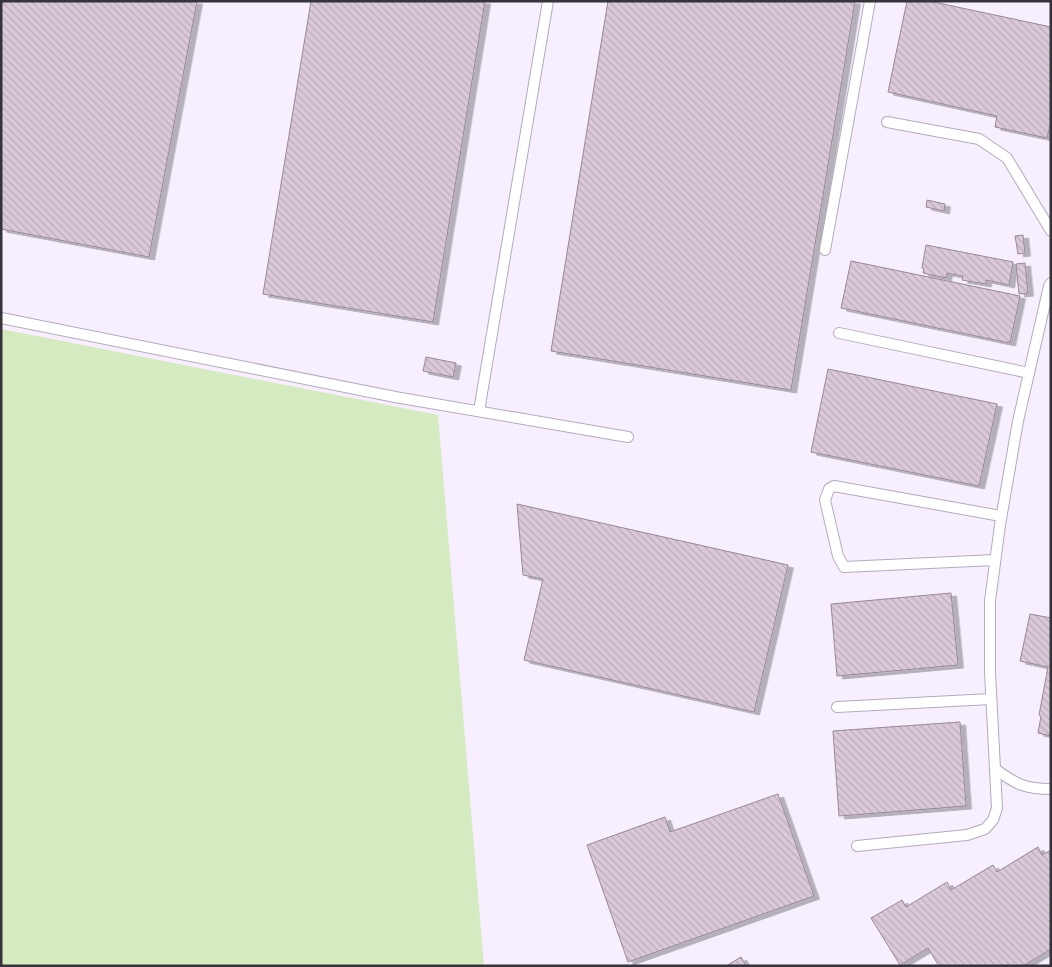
<svg xmlns="http://www.w3.org/2000/svg" width="1052" height="967" viewBox="0 0 1052 967" font-family="'Noto Serif',serif">
<style>
.grass{fill:#d6eac2}
.building{fill:url(#building-back-hatch);stroke:#988896;filter:url(#shadow)}
.lines{fill:none;stroke-linecap:round;stroke-linejoin:round}
.lane-casing{stroke:#b4aabc;stroke-width:12}
.lane{stroke:#fff;stroke-width:10}
</style>
<defs>
<pattern id="building-back-hatch" width="6" height="6" patternUnits="userSpaceOnUse" patternTransform="scale(1.25)"><rect width="6" height="6" fill="#dac9d8"/><path d="M-1 5l2 2M0 0l6 6M5-1l2 2" fill="none" stroke="#bcadba"/></pattern>
<filter id="shadow"><feDropShadow dx="5.5" dy="3" stdDeviation="0" flood-color="#0004"/></filter>
</defs>
<rect width="100%" height="100%" fill="#f7effe"/>
<polygon class="grass" points="1,329 438,415 484,966 1,966"/>
<g class="building">
<polygon points="1,1 197,1 149,257 1,229"/>
<polygon points="311,1 485,1 433,322 263,294"/>
<polygon points="608,1 855,1 791,390 551,351"/>
<polygon points="907,1 929,1 1051,27 1051,127 1050,126 1047,138 995,127 997,116 888,92"/>
<polygon points="927,200 945,204 944,211 926,207"/>
<polygon points="1023,235 1025,253 1018,254 1015,236"/>
<polygon points="926,245 1013,262 1009,285 986,280 986,284 962,280 963,276 947,273 946,278 923,273 924,269 922,268"/>
<polygon points="851,261 1020,296 1010,343 841,308"/>
<polygon points="1025,263 1028,293 1019,294 1016,264"/>
<polygon points="426,357 456,363 453,377 423,371"/>
<polygon points="828,369 997,404 979,486 811,452"/>
<polygon points="517,504 788,565 754,712 524,660 543,579 523,575"/>
<polygon points="951,593 958,665 837,676 831,604"/>
<polygon points="1030,614 1051,618 1051,736 1038,733 1041,716 1039,715 1048,667 1020,661"/>
<polygon points="960,722 966,806 839,816 833,731"/>
<polygon points="778,794 814,896 628,962 587,845 665,817 670,832"/>
<polygon points="1038,847 1042,855 1051,850 1051,949 1023,966 939,966 928,948 900,965 871,918 902,900 906,907 947,882 951,890 993,865 997,872"/>
<polygon points="741,957 746,966 726,966"/>
</g>
<g class="lines">
<g class="lane-casing">
<g id="lane">
<polyline points="887,122 979,139 1007,158 1051,231"/>
<polyline points="825,250 870,1"/>
<polyline points="1,318 395,397 628,437"/>
<polyline points="839,333 1029,373"/>
<polyline points="479,411 548,1"/>
<polyline points="995,560 844,567 838,556 825,500 829,489 834,486 1001,516"/>
<polyline points="837,707 991,699"/>
<path d="M995 769C1016 784 1024 789 1051 789"/>
<polyline points="857,846 967,835 985,829 993,820 997,808 990,672 990,601 1000,525 1018,421 1049,286 1051,283"/>
</g>
</g>
<use href="#lane" class="lane"/>
</g>
<rect width="1052" height="967" fill="none" stroke="#37333a" stroke-width="5"/>
</svg>
